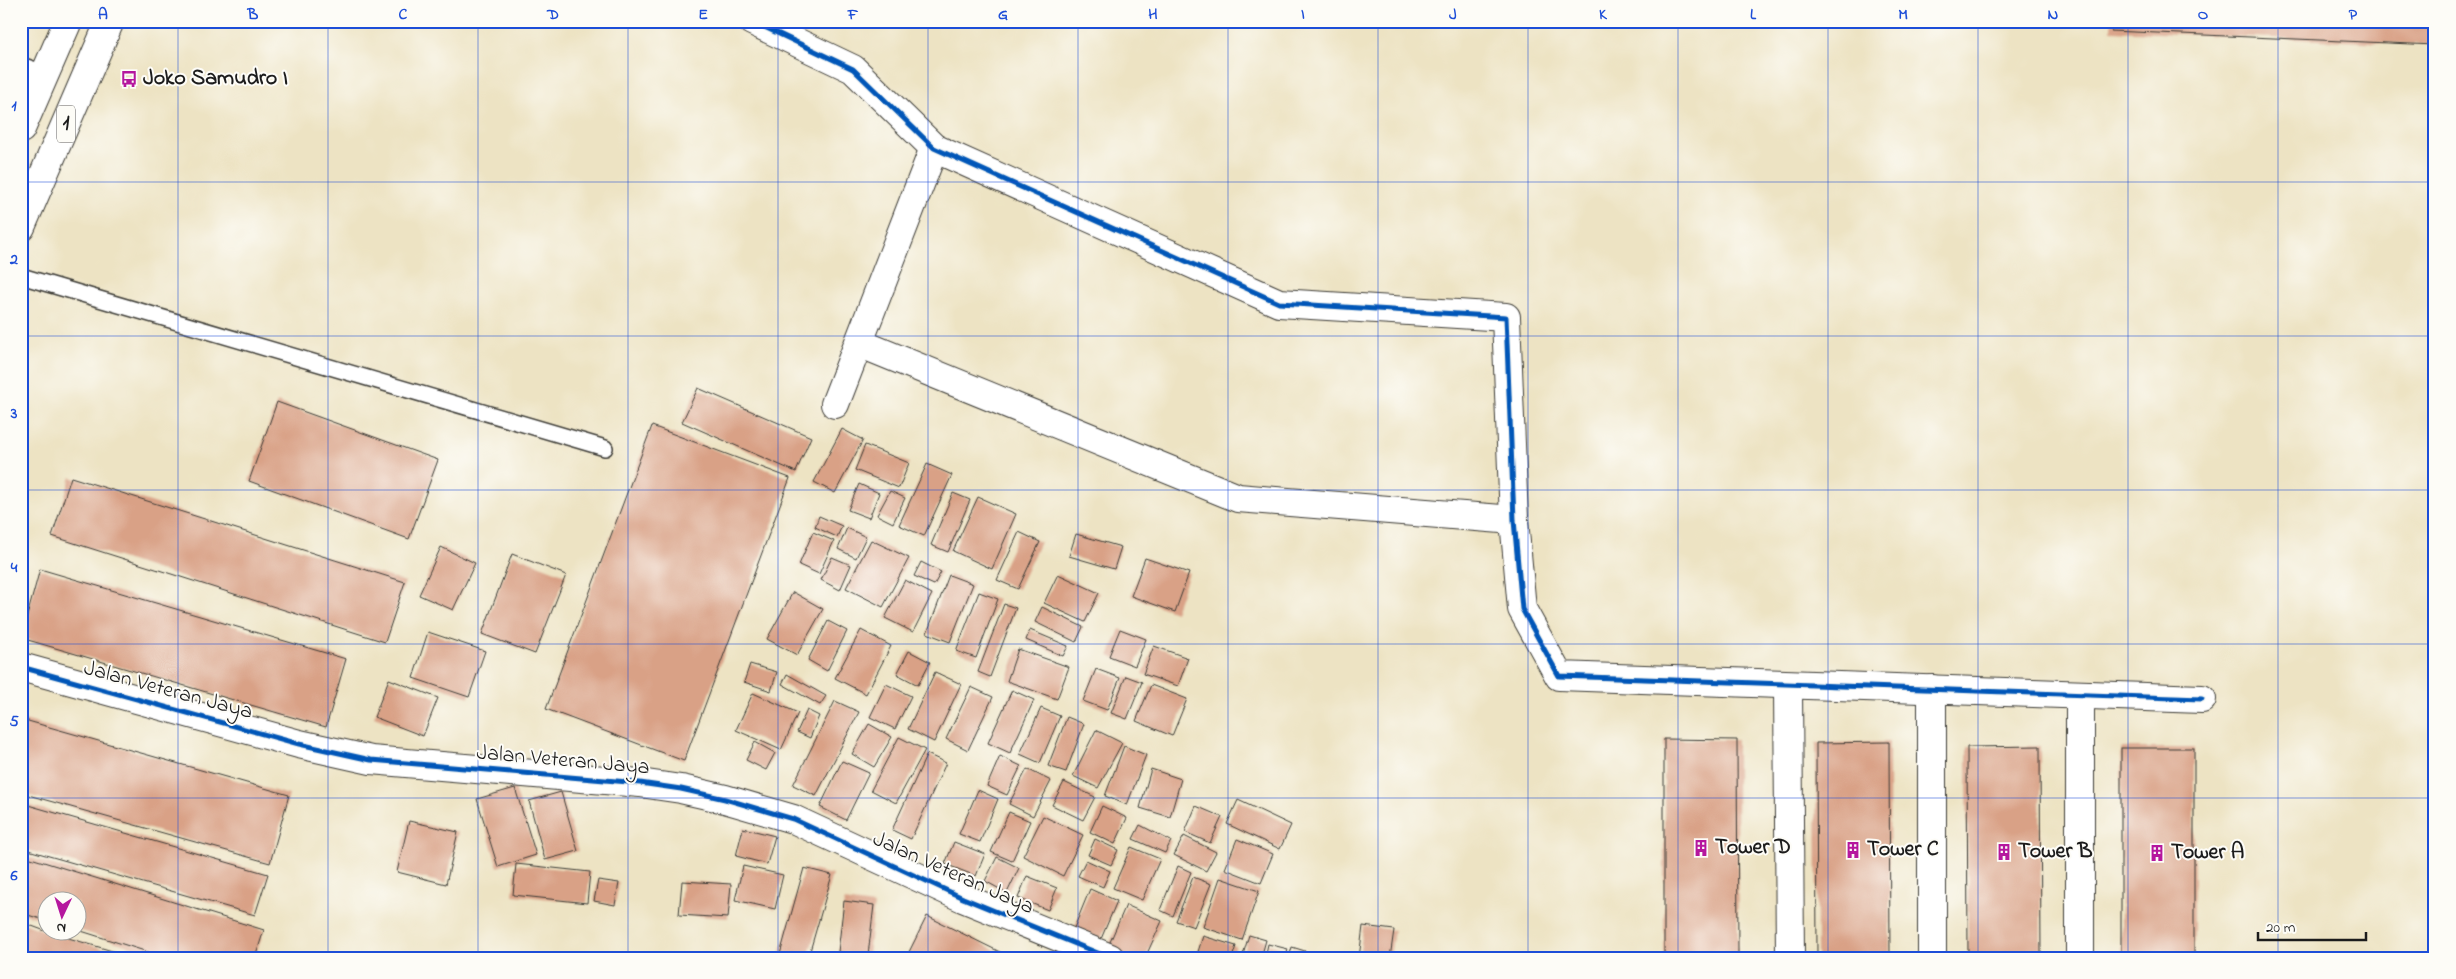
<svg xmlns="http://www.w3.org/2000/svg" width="2456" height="979" viewBox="0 0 2456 979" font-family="'Indie Flower',sans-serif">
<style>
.building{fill:#d9a186}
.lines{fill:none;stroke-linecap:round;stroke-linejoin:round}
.service-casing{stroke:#3b3a35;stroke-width:18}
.minor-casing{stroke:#3b3a35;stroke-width:30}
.trunk-casing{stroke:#3b3a35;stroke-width:30}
.service{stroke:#fff;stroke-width:15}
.minor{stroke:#fff;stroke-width:28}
.trunk{stroke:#fff;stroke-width:28}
.cycleway-casing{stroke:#fdfcf7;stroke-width:8}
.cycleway{stroke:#0057b8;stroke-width:5}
.grid{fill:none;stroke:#1d4ed8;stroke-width:1;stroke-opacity:0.55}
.labels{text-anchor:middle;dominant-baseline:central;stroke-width:4;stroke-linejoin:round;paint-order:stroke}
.shield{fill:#fdfcf7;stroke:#605f5e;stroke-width:1}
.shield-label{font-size:21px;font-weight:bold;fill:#1c1c1c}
.poi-label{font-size:22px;font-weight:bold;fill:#1c1c1c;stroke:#fdfcf7;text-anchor:start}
.street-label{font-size:22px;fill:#1c1c1c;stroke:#fdfcf7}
.neatline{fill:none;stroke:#1d4ed8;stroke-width:2}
.grid-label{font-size:16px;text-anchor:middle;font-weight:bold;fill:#1d4ed8}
</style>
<rect width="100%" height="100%" fill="#fdfcf7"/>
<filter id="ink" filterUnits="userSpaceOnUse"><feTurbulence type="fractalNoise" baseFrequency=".02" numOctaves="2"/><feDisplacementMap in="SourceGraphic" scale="10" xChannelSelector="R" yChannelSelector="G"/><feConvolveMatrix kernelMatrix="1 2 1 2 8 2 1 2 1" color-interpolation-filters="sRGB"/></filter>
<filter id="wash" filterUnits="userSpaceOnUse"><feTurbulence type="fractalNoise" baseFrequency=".0096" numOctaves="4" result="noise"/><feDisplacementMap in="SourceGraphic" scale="20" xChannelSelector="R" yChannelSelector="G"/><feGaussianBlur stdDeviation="1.12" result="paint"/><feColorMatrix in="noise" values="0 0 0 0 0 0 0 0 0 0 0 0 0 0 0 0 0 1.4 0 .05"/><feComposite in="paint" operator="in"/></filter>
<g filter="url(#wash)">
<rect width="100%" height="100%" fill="#ede3c3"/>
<g id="blocks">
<g class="building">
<polygon points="2111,21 2435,21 2435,45 2111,31"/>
<polygon points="698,388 811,437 796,472 682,422"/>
<polygon points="277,402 438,460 409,539 249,481"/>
<polygon points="652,426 790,478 684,761 546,709"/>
<polygon points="842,429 863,440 835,493 814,482"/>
<polygon points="865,445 909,463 899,488 855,470"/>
<polygon points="927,464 952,475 924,536 899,525"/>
<polygon points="71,477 405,582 385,642 52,536"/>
<polygon points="859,484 879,493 869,518 848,510"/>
<polygon points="890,491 905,498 893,523 877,515"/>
<polygon points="953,493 970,500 948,552 931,545"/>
<polygon points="978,497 1016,514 992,569 953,551"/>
<polygon points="819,516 842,526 837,537 815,527"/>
<polygon points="847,528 866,537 856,558 838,549"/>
<polygon points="813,532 834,541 819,574 799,565"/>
<polygon points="1019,532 1040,542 1018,589 997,580"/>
<polygon points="1076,534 1121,547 1114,569 1069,556"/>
<polygon points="871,540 909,558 883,607 846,588"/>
<polygon points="441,547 475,563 453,610 419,595"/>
<polygon points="512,554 566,575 535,654 482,634"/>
<polygon points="832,557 851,565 840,590 821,580"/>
<polygon points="1145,558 1189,573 1175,612 1131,596"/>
<polygon points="921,562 941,572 934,585 914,576"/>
<polygon points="40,569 346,659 326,727 21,638"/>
<polygon points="1058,574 1099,593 1085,622 1044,603"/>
<polygon points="949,575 973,584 950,642 927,633"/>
<polygon points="905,580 932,594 913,632 885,618"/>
<polygon points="793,592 823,609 797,655 767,639"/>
<polygon points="979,592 998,599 976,658 956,651"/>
<polygon points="1004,604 1016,608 990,677 978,672"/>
<polygon points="1042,607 1083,627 1076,642 1035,622"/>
<polygon points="828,621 847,631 827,671 808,660"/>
<polygon points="1120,629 1146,639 1135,666 1109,656"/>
<polygon points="861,630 891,646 866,694 835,678"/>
<polygon points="1030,630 1068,646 1063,656 1026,640"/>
<polygon points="428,632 485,651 469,697 413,678"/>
<polygon points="1154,646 1188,658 1178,686 1143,674"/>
<polygon points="1018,649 1069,667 1057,699 1007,681"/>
<polygon points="909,651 930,662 918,685 897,674"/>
<polygon points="750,664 777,672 771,691 744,682"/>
<polygon points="1096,669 1120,678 1107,710 1083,701"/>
<polygon points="935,672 961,684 934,742 908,729"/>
<polygon points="787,674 826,696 820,705 782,684"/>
<polygon points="1126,676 1142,682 1127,719 1111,713"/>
<polygon points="389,679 438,698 423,736 374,717"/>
<polygon points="886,684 911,696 895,729 870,717"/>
<polygon points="1151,685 1187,699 1172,736 1136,721"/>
<polygon points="971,687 993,697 968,750 946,739"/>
<polygon points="1012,690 1034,700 1010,753 988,743"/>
<polygon points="753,693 798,713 781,750 736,730"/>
<polygon points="835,701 859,712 816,796 793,785"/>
<polygon points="1041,708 1060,716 1040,763 1020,754"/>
<polygon points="807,710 819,716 810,738 797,732"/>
<polygon points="1067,717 1084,724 1066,772 1048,766"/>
<polygon points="21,719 289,795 270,863 21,793"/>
<polygon points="869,724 892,737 874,767 852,754"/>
<polygon points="1096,730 1122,743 1098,788 1073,776"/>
<polygon points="899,737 925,750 896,803 871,790"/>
<polygon points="1664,739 1737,740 1738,956 1664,956"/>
<polygon points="755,742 775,753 766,770 746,760"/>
<polygon points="1889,742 1890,958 1817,958 1816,743"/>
<polygon points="1124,746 1146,755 1127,805 1105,796"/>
<polygon points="2040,746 2041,958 1968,958 1967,747"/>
<rect x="2121" y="748" width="73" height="210"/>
<polygon points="927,754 946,763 911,839 892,830"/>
<polygon points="1000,756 1021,766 1007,795 987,786"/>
<polygon points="842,761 869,773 846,820 820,807"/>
<polygon points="1027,769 1051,781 1033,816 1009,804"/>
<polygon points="1151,769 1181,779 1170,817 1140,808"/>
<polygon points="1064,782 1095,797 1083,820 1052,805"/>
<polygon points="515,788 536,855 498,867 477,799"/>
<polygon points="978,790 998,799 980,842 959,834"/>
<polygon points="561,792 578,851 545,860 529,801"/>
<polygon points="1238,800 1291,825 1280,849 1227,824"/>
<polygon points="21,803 268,874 255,915 21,848"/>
<polygon points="1102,806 1127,818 1115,844 1090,832"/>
<polygon points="1196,806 1222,817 1210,843 1185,832"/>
<polygon points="1009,812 1030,821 1012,861 991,852"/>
<polygon points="1043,816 1083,835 1063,876 1023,856"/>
<polygon points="409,821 458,832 446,884 397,872"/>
<polygon points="1140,825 1171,841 1165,853 1133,839"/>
<polygon points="743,828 775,836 767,864 736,856"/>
<polygon points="1184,836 1216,852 1206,871 1174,855"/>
<polygon points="1095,839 1118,850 1111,865 1088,855"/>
<polygon points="1237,839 1273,854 1261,883 1225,869"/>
<polygon points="954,842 985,854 976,876 945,864"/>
<polygon points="1131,847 1160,859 1142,900 1113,888"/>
<polygon points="21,855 264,930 255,958 167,958 78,930 78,902 48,902 48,921 21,913"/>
<polygon points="997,857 1019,868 1007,893 985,881"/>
<polygon points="1086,860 1110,871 1103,887 1078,876"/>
<polygon points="516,864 590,872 587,903 513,895"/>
<polygon points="743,866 783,875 775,909 735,900"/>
<polygon points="1178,866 1191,872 1173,916 1160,910"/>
<polygon points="804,868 832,875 808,958 779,958"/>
<polygon points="1027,876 1057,888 1048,910 1018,898"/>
<polygon points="1193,877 1211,884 1194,927 1176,921"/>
<polygon points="1220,878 1259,891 1242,940 1203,927"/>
<polygon points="598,880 619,883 615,905 594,901"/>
<polygon points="682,881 731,884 728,918 679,915"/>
<polygon points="1090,889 1117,901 1101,939 1074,928"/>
<polygon points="844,901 874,905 868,955 838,952"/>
<polygon points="1126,905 1162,921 1145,958 1127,958 1107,949"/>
<polygon points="927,916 1006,955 1005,958 906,958"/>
<polygon points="21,922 48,932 136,958 21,958"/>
<polygon points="1363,926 1394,930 1390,958 1359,958"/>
<polygon points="1249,935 1266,940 1261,958 1242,958"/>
<polygon points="1203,936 1236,946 1232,958 1196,958"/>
<polygon points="1268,944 1288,949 1286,958 1265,958"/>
<polygon points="1292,947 1305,951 1304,958 1289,958"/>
</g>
</g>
</g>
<g filter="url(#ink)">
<use href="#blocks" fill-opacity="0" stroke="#3b3a35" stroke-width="1"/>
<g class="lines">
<g class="service-casing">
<g id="service">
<polyline points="21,65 45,73"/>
<polyline points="21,276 605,448"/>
</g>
</g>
<g class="minor-casing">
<g id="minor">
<polyline points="752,21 853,69 934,148 1279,303 1506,317 1514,520 1522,609 1559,676 2202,699"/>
<polyline points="859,343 1238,498 1514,520"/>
<polyline points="835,404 934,148"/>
<polyline points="21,667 299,744 371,760 640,783 681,789 725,799 793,819 963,898 1110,958"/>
<polyline points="1788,686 1790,958"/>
<polyline points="1932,689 1932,958"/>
<polyline points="2080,958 2080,695"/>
</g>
</g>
<g class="trunk-casing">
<g id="trunk">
<polyline points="21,129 68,21"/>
<polyline points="21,227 110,21"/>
</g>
</g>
<use href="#service" class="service"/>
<use href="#minor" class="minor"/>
<use href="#trunk" class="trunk"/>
<g class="cycleway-casing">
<g id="cycleway">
<polyline points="752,21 853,69 934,148 1279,303 1506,317 1514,520 1522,609 1559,676 2202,699"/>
<polyline points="21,667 299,744 371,760 640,783 681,789 725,799 793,819 963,898 1110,958"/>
</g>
</g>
<use href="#cycleway" class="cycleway"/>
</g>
</g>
<path class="grid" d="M178 21V958M328 21V958M478 21V958M628 21V958M778 21V958M928 21V958M1078 21V958M1228 21V958M1378 21V958M1528 21V958M1678 21V958M1828 21V958M1978 21V958M2128 21V958M2278 21V958M21 182H2435M21 336H2435M21 490H2435M21 644H2435M21 798H2435"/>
<defs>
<g id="bus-bare" transform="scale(1.35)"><path d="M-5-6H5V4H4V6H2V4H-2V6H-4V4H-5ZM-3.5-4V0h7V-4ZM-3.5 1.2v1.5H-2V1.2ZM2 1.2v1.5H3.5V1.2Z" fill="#b5179e" stroke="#fdfcf7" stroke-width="2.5" paint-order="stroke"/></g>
<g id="building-bare" transform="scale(1.35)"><path d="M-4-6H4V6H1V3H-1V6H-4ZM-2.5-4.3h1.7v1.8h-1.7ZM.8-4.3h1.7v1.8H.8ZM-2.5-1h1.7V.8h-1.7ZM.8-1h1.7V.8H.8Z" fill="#b5179e" stroke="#fdfcf7" stroke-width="2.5" paint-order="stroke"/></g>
</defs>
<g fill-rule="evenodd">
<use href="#bus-bare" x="129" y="79"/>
<use href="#building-bare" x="1701" y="848"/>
<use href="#building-bare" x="1853" y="850"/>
<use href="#building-bare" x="2004" y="852"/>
<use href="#building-bare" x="2157" y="853"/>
</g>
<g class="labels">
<rect class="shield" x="57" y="105.5" width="18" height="37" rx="4"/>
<g class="shield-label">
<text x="66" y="124">1</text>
</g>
<g class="poi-label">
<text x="143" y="79">Joko Samudro I</text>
<text x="1715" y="848">Tower D</text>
<text x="1867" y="850">Tower C</text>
<text x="2018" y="852">Tower B</text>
<text x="2171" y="853">Tower A</text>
</g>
<g class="street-label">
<text transform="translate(168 691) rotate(15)">Jalan Veteran Jaya</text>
<text transform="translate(563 761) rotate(5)">Jalan Veteran Jaya</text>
<text transform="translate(953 874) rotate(24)">Jalan Veteran Jaya</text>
</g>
</g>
<rect width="2456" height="979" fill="none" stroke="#fdfcf7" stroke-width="55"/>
<g transform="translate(62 916) rotate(184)"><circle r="24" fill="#fdfcf7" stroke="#a3a29f"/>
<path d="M0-4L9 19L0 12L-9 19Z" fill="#b5179e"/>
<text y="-8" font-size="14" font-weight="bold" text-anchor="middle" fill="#1c1c1c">N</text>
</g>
<path d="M2258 932v8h108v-8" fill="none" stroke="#1c1c1c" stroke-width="2.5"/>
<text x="2266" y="932" font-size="15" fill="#1c1c1c" stroke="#fdfcf7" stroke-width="4" paint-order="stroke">20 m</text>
<rect x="28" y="28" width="2400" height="924" class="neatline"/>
<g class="grid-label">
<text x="103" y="19">A</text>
<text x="253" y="19">B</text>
<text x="403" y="19">C</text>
<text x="553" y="19">D</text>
<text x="703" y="19">E</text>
<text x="853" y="19">F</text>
<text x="1003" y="19">G</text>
<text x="1153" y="19">H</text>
<text x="1303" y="19">I</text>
<text x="1453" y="19">J</text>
<text x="1603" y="19">K</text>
<text x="1753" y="19">L</text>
<text x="1903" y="19">M</text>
<text x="2053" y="19">N</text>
<text x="2203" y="19">O</text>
<text x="2353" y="19">P</text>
<text x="14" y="110">1</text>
<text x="14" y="264">2</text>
<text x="14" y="418">3</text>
<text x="14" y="572">4</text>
<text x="14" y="726">5</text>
<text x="14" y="880">6</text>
</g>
</svg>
